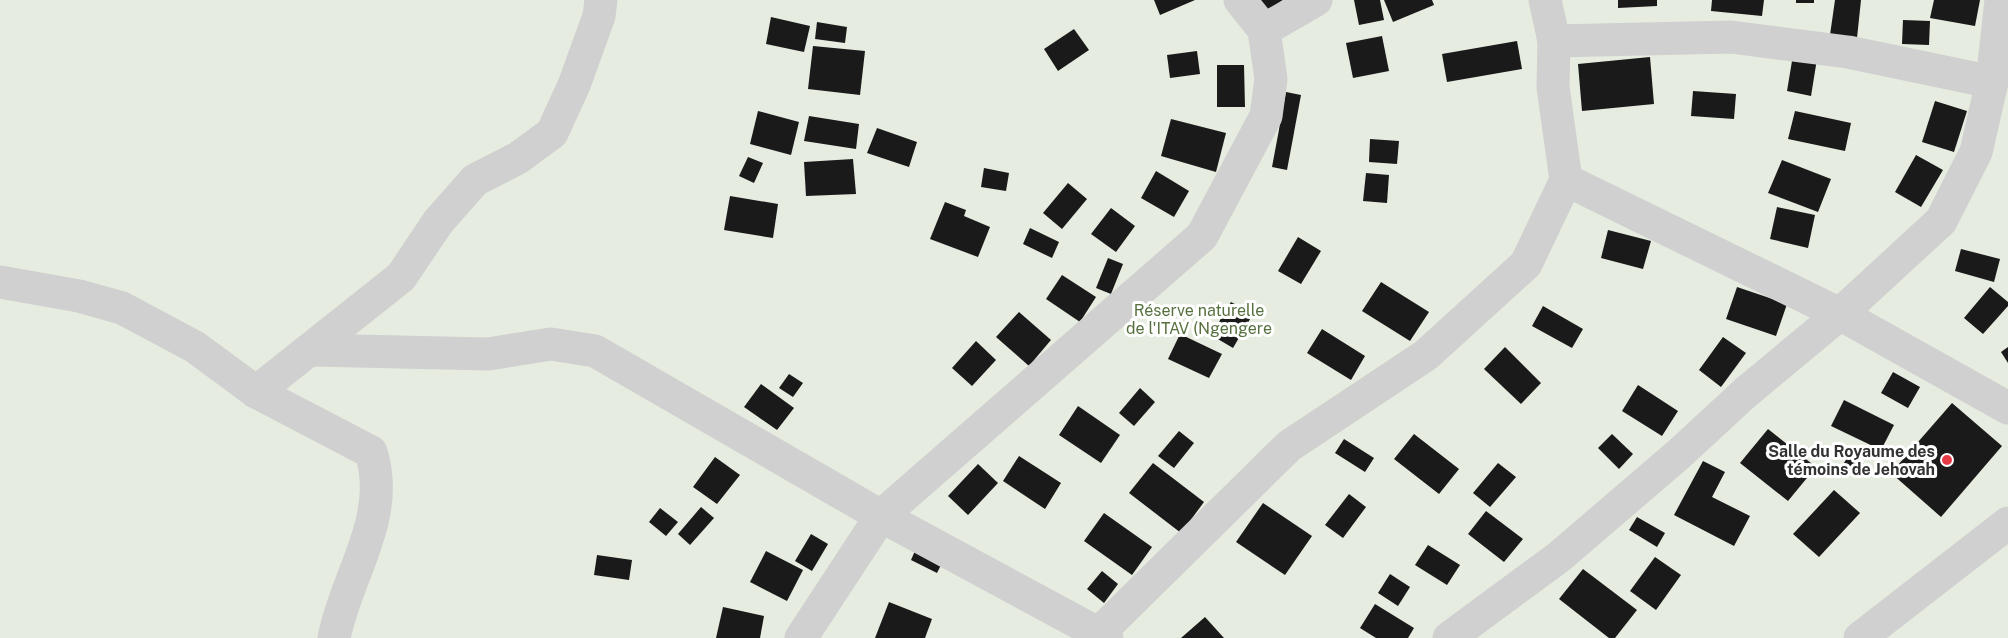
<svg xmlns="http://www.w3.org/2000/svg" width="2008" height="638" viewBox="0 0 2008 638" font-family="'Public Sans',sans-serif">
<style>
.green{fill:#e6ecdf}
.building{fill:#1a1a1a}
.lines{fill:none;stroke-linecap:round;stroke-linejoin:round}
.minor{stroke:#d0d0d0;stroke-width:33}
.poi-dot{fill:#e63946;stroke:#fff;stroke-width:2}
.labels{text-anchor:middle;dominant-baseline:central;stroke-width:6;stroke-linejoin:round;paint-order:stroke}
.park-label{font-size:16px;fill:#56703f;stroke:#fff}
.poi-label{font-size:16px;font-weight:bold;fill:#333;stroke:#fff;text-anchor:end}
</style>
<rect width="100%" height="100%" fill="#fff"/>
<rect class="green" x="0" y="0" width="2008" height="638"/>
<g class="building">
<polygon points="1154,0 1195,0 1160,15"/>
<polygon points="1254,0 1283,0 1264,14"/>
<polygon points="1354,0 1380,0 1384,20 1359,25"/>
<polygon points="1384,0 1432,0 1434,5 1393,22"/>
<polygon points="1618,0 1657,0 1657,6 1618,8"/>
<polygon points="1712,0 1764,0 1762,16 1711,11"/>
<rect x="1796" y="0" width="18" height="3"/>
<polygon points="1835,0 1861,0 1857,38 1830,35"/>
<polygon points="1934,0 1980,0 1975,26 1930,18"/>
<polygon points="771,17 810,26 804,52 766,44"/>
<polygon points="1903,20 1930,21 1929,45 1902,44"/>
<polygon points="817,22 847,27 845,43 815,39"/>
<polygon points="1074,29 1089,50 1058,71 1044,49"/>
<polygon points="1382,36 1389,71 1353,78 1346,43"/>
<polygon points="1517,41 1522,69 1447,82 1442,54"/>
<polygon points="813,46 865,51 860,95 808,89"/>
<polygon points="1197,51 1200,74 1170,78 1167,55"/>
<polygon points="1793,55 1817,59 1811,96 1787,91"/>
<polygon points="1650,57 1654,104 1582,111 1578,64"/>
<polygon points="1217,65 1244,65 1245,107 1217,107"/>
<polygon points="1693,91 1736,94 1734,119 1691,116"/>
<polygon points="1286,92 1301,95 1287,170 1272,167"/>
<polygon points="1935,101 1967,111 1954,152 1922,142"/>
<polygon points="758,111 799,122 791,155 750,144"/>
<polygon points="1795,111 1851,123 1845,151 1788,139"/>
<polygon points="809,116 859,124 856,149 804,141"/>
<polygon points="1171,119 1226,133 1216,172 1161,156"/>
<polygon points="877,128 917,142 909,167 867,153"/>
<polygon points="1370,139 1399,141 1397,164 1369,162"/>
<polygon points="1916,155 1943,170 1921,207 1895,192"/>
<polygon points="748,157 763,163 754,183 739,176"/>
<polygon points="853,159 856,194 806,196 804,162"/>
<polygon points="1782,160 1831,179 1818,212 1768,193"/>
<polygon points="984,168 1009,173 1006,191 981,187"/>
<polygon points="1156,171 1189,191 1174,217 1141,198"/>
<polygon points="1366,173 1389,175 1387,203 1363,201"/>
<polygon points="1068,183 1087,199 1062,229 1043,213"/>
<polygon points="730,196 778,204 773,238 724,230"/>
<polygon points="945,202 966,210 964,216 990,227 978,257 930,239"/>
<polygon points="1777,207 1815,215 1808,248 1770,239"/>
<polygon points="1111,208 1135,226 1116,252 1091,234"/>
<polygon points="1030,228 1059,242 1052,258 1023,244"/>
<polygon points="1608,230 1651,241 1643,269 1601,258"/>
<polygon points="1298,237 1321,251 1301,284 1278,271"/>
<polygon points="1961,249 2000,259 1994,282 1955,271"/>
<polygon points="1108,258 1123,264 1111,294 1096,288"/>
<polygon points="1062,275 1096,297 1080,322 1046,299"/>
<polygon points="1381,282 1429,312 1410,341 1362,311"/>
<polygon points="1737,287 1787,304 1776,336 1726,319"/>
<polygon points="1990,287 2008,302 2008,306 1983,334 1964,318"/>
<polygon points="1231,302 1253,314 1233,348 1211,335"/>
<polygon points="1543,306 1583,329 1572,348 1532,326"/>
<polygon points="1019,312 1051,340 1029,366 996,337"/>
<polygon points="1322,329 1365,356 1351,380 1307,353"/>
<polygon points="1180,334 1222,354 1209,378 1168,359"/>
<polygon points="1723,337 1746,353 1721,387 1699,370"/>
<polygon points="976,341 996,360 972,386 952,368"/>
<polygon points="1505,347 1541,383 1521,404 1484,369"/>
<polygon points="2008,347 2008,363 2001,352"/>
<polygon points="1893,372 1920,387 1908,408 1881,393"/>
<polygon points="789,374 803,383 793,397 779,388"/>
<polygon points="761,384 794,408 777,430 744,407"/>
<polygon points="1638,385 1678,411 1662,436 1622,411"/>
<polygon points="1140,388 1155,402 1134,426 1119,413"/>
<polygon points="1844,400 1894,425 1881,450 1831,426"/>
<polygon points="1952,403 2002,446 1941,517 1891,473"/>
<polygon points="1078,406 1120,435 1101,463 1059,435"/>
<polygon points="1768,429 1816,467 1788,501 1740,463"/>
<polygon points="1179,431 1194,443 1174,468 1158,456"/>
<polygon points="1414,434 1459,469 1439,494 1394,459"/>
<polygon points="1612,434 1633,454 1619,469 1598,448"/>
<polygon points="1344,439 1374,458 1365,472 1335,453"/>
<polygon points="1849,455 1868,466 1860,477 1842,466"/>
<polygon points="1019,456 1061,483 1045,509 1003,481"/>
<polygon points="715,457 740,475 717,504 693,487"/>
<polygon points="1703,461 1725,472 1712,497 1750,516 1734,546 1674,515"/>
<polygon points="1153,463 1204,502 1181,533 1129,493"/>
<polygon points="1498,463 1516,477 1490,507 1473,493"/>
<polygon points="978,464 998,483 968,515 948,496"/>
<polygon points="1834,490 1860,513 1819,557 1793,534"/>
<polygon points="1349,494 1366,507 1343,538 1325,525"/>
<polygon points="1263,503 1312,536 1285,575 1236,542"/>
<polygon points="701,507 714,518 690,545 678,534"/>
<polygon points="660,508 678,522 666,536 649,522"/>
<polygon points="1486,511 1523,539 1504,562 1468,534"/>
<polygon points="1104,513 1152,547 1132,575 1084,541"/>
<polygon points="1637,517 1665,533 1657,547 1629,530"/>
<polygon points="811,534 828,544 812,571 795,561"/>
<polygon points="918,544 945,557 937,573 911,560"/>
<polygon points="1428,545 1460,565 1447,585 1415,565"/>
<polygon points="766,551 803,570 787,601 750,582"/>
<polygon points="597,555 632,560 629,580 594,575"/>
<polygon points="1655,557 1681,575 1656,610 1630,591"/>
<polygon points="1583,569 1637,610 1615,638 1609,638 1559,599"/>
<polygon points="1102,571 1118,584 1104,603 1087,589"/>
<polygon points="1390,574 1410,587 1398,606 1378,593"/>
<polygon points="889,602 932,619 925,638 875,638"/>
<polygon points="1375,604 1414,628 1408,638 1376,638 1360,628"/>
<polygon points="723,607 764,616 760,638 716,638"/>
<polygon points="1205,617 1224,638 1181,638"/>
</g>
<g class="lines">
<g class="minor">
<polyline points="1264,30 1316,0"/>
<polyline points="1554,41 1731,37 1848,52 1992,82"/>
<polyline points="1566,180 1840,314 2008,408"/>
<path d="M0 282 79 296 122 308 195 347 256 392 371 452C392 518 346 575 334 638"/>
<polyline points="312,350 488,354 551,344 595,351 881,516 1107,638"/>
<polyline points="256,392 401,277 438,222 475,180 518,158 552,133 574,85 599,16 601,0"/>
<polyline points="801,638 881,516 1202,236 1266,116 1271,79 1264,30 1240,0"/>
<polyline points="1094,638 1289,446 1426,355 1526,264 1566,180 1553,87 1554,41 1545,0"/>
<polyline points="1449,638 1559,557 1679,454 1745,393 1840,314 1941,221 1976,152 1992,82 2001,0"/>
<polyline points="1860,638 2008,523"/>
</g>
</g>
<circle class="poi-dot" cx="1947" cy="460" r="6"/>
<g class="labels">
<g class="park-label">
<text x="1199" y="310">Réserve naturelle<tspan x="1199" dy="18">de l'ITAV (Ngengere</tspan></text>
</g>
<g class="poi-label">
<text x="1935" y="451">Salle du Royaume des<tspan x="1935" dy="18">témoins de Jehovah</tspan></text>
</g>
</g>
</svg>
